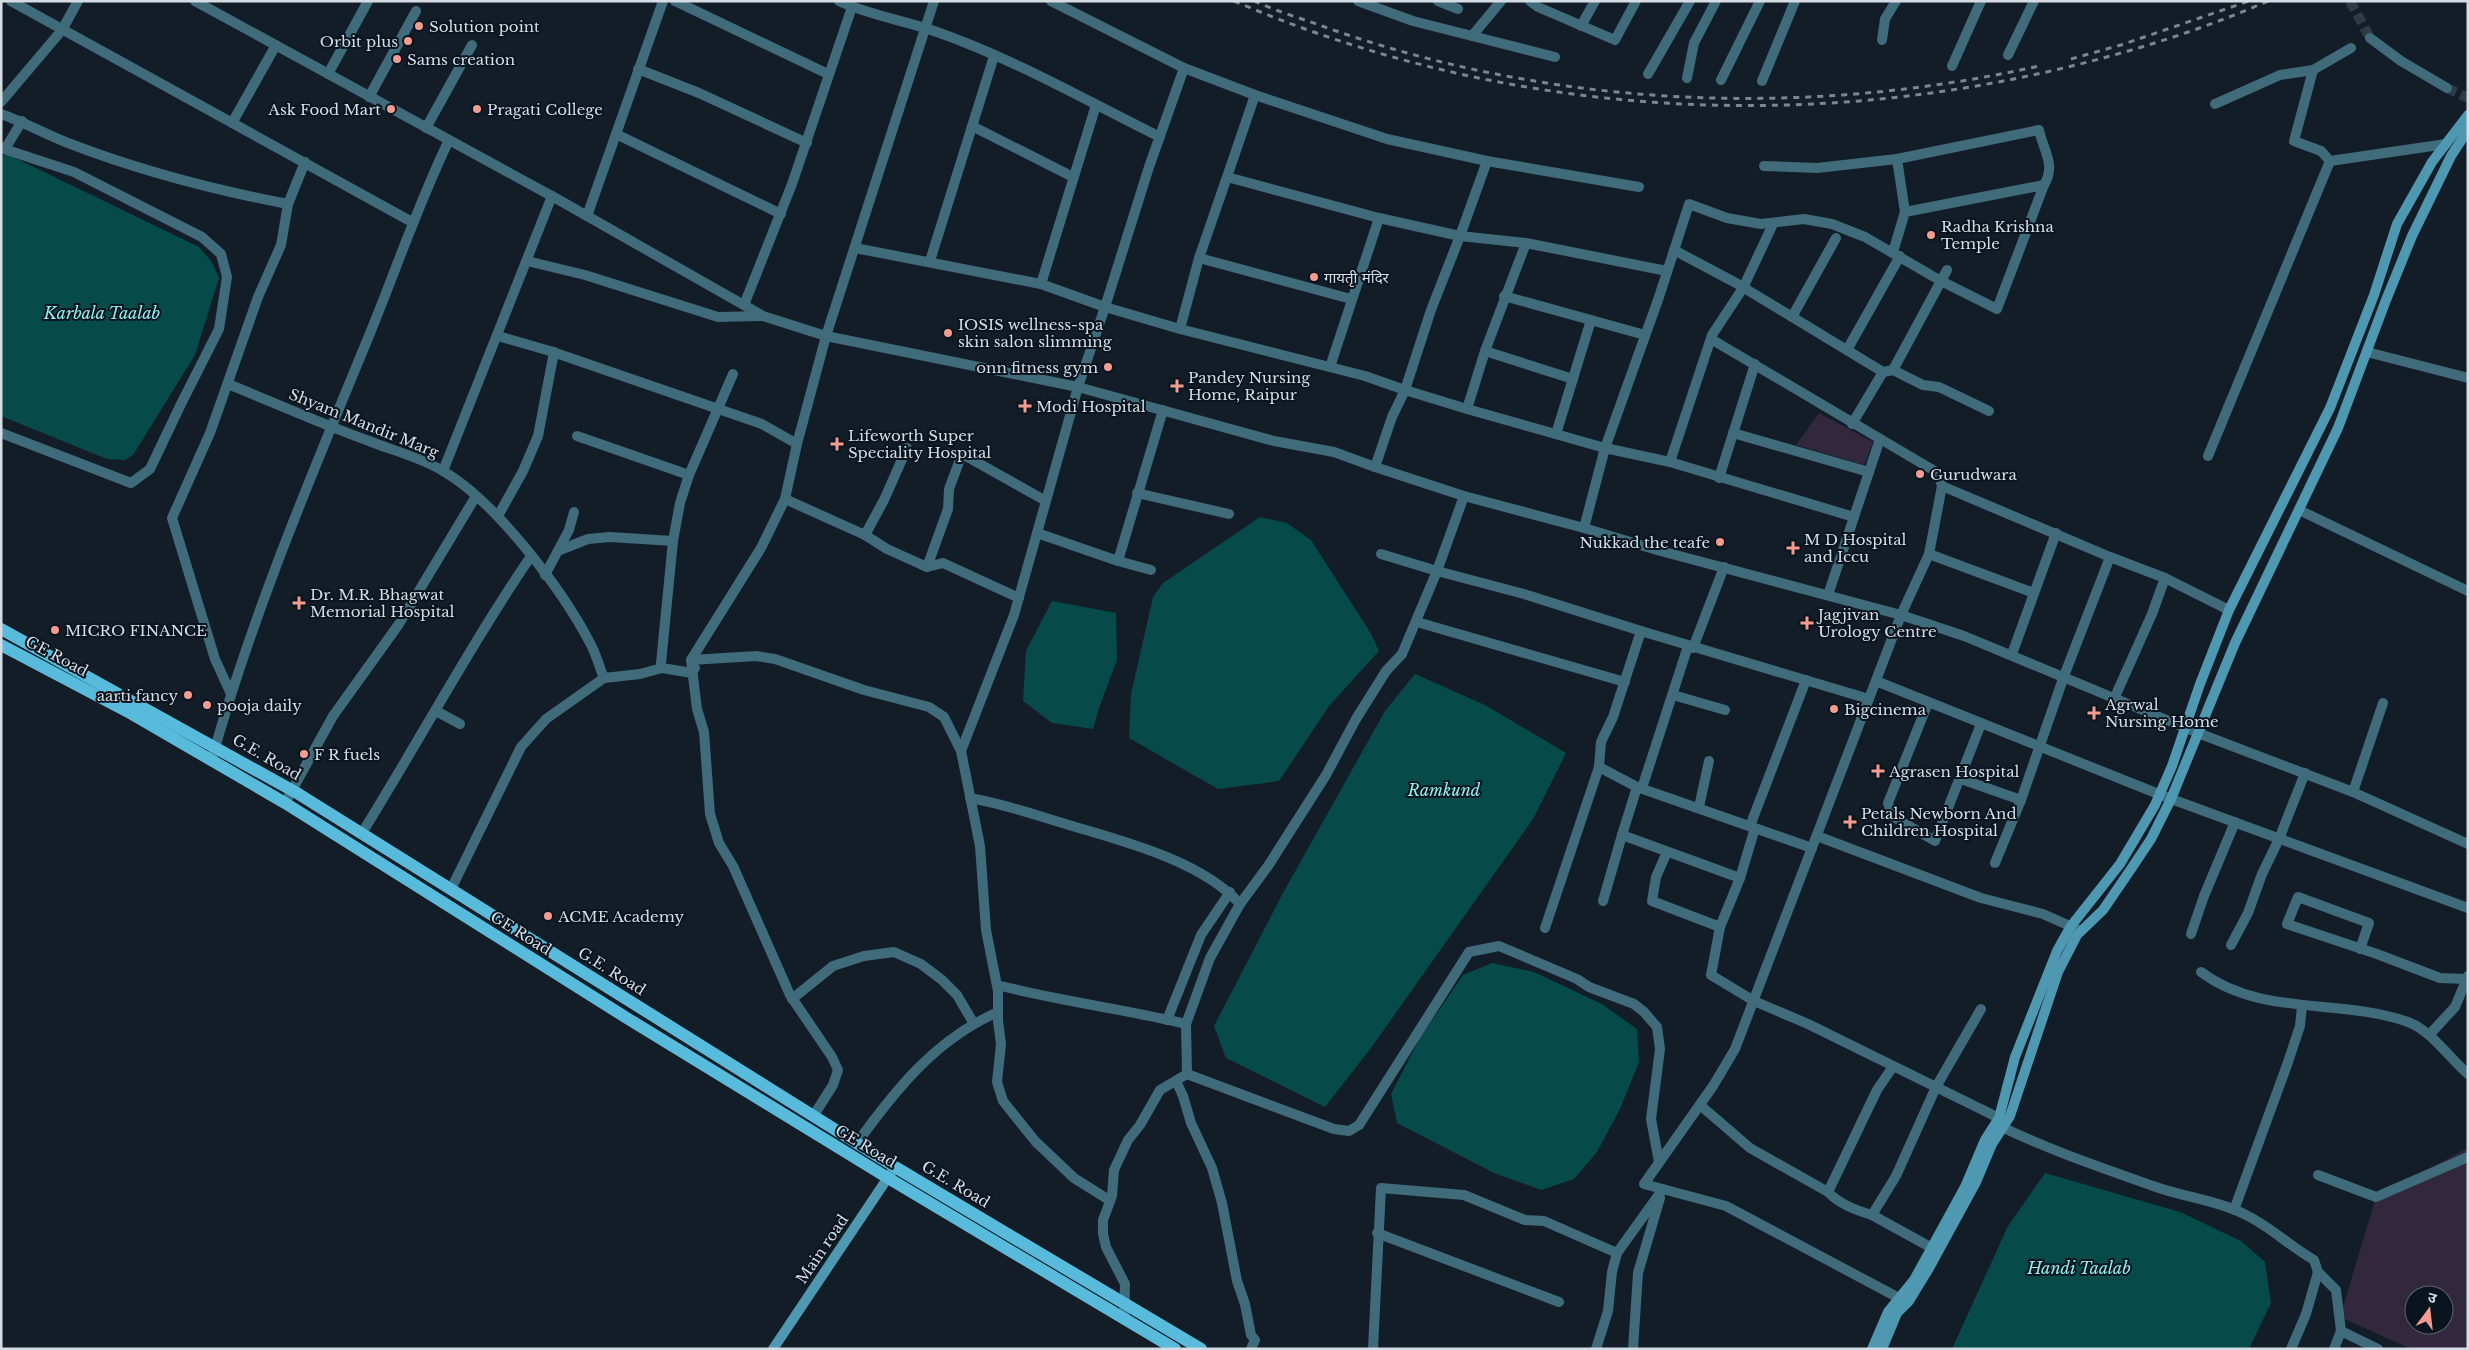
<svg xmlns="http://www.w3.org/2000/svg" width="2469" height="1350" viewBox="0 0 2469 1350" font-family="'Libre Baskerville','Noto Sans Devanagari',serif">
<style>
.green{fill:#32283e;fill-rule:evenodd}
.water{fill:#064a4a}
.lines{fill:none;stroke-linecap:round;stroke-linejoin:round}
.street-tunnel{stroke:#303a44;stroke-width:10;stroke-dasharray:10 5;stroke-linecap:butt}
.street{stroke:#3f6b7a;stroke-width:10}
.secondary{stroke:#4e98b1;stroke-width:10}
.primary{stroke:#58bbdb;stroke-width:12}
.rail{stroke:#7d858f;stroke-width:3;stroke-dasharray:6 6;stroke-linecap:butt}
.poi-dot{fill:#f59c91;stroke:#0a141e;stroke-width:2}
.labels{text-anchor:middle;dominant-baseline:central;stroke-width:4;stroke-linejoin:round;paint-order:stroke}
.poi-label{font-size:15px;fill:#d5dce4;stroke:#0a141e;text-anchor:start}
.street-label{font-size:15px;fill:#d5dce4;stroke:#0a141e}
.water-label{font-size:16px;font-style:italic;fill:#90f0ee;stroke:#0a141e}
</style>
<rect width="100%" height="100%" fill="#131d28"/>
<g class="green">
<polygon points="1819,413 1873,442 1864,465 1796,445"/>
<path d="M2468 1148V1349H2411L2340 1317 2376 1197ZM2414 1295H2444V1325H2414Z"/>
</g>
<g class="water">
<polygon points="1,155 9,155 199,247 212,262 219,278 195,355 133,455 125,460 107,459 1,416"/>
<polygon points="1260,517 1287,523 1311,540 1370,632 1379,651 1329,706 1279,781 1218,789 1129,738 1131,694 1153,597 1163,583"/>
<polygon points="1052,601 1116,613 1117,660 1100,705 1093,729 1052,723 1023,701 1026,651"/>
<polygon points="1415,674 1485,705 1566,753 1533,819 1371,1048 1325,1107 1226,1058 1214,1026 1283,893 1385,711"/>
<polygon points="1492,963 1534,972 1602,1004 1637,1029 1639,1062 1620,1109 1597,1152 1574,1179 1541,1190 1494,1173 1397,1123 1391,1094 1420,1038 1463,975"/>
<polygon points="2045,1173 2180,1212 2241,1241 2265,1262 2271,1303 2249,1349 1952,1349 2008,1226"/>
</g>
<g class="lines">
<g class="street-tunnel">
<polyline points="2350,1 2370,38"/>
<polyline points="2447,88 2468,98"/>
</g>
<g class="street">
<polyline points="11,1 412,222"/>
<polyline points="195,1 559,200 763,316 826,336 1078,387 1274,441 1334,452 1375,467"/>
<polyline points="675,1 828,74"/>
<path d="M839 1C871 16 904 20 937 32 1014 59 1087 101 1160 137"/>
<polyline points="1051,1 1184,68 1255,95 1387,139 1487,161 1639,187"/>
<polyline points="1358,1 1413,21 1555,57"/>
<polyline points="1438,1 1458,9"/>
<polyline points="1530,1 1538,7 1615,40 1636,1"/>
<polyline points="1581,26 1595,1"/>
<polyline points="1472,36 1501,1"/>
<polyline points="2370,38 2401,61 2447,88"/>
<polyline points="1882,40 1885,19 1896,1"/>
<polyline points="2008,55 2034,1"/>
<polyline points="1952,66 1981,1"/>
<polyline points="638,69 699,93 807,143"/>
<polyline points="2313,70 2294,141 2321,151 2330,161 2446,144"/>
<polyline points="328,74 368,1"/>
<polyline points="1648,74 1690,1"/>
<polyline points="1687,78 1694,43 1716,1"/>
<polyline points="1721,80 1760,1"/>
<polyline points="1762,81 1795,1"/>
<polyline points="369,97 416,11"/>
<polyline points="1,102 62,30 78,1"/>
<polyline points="2215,104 2280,75 2313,70 2351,48"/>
<path d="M1 114C24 122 45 134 68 143 138 170 214 190 288 204"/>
<polyline points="232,123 276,45"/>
<polyline points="972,126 1073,177"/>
<polyline points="426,128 472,45"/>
<polyline points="616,134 781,214"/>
<polyline points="1,148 74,172 202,237 221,254 227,277 219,329 181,404 150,469 131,483 1,433"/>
<polyline points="5,149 22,121"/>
<polyline points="1897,159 1905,212"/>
<polyline points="1487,161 1460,236 1526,243 1667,271"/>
<path d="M1764 166 1817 168 1897 159 2039 130C2044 152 2056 165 2044 185"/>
<polyline points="1227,177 1255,95"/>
<polyline points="587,216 663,1"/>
<polyline points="1526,243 1485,351 1573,379"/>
<polyline points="855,248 1041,284 1105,307 1078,387 1014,615 961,751"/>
<polyline points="1674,250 1736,283 1883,372 1893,370 1947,270"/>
<polyline points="1199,258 1351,299"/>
<polyline points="527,261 585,275 718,317 761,316"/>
<polyline points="930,261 994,56"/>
<polyline points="1041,284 1096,105"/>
<polyline points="1504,296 1645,335"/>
<polyline points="744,305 792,184 852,7"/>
<polyline points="1792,317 1836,238"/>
<polyline points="1180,329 1105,307 1149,167 1184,68"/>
<polyline points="498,336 550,351 762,424 797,444 785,499 761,548 691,660"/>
<polyline points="1711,339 1938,473 1942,486 2110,557 2064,676 2021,800 1995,863"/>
<polyline points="1847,350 1900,256"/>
<polyline points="2367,352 2468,378"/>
<polyline points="1330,367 1379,218"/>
<polyline points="1893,370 1923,385 1939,387 1989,411"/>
<path d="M228 384C275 403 321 424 369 441 394 451 420 457 443 471 495 501 562 589 590 643 596 653 599 667 604 678"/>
<polyline points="1467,409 1485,351"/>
<polyline points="1852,424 1883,372"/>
<polyline points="1733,433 1869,472"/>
<polyline points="1556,434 1591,320"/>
<polyline points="577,436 689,475"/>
<polyline points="797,444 826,336 934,1"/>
<polyline points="2208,456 2330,161"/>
<polyline points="1670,462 1712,335 1743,288 1773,224"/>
<polyline points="443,471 552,196"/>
<polyline points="1719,478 1755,364"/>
<polyline points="1137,493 1229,514"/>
<polyline points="1464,496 1437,571 1524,594 1641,631"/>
<polyline points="785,499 865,535 884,500 907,448"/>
<polyline points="2299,510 2468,591"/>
<polyline points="498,516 523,471 538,436 554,352"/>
<polyline points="1854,517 1670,462 1605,448 1467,409 1405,390 1431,310 1460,236 1379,218 1227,177 1199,258 1180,329 1365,376 1405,390 1392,417 1375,467 1464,496 1584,528 1605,448 1659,297 1689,204 1727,218 1761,224 1804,219 1832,224 1865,237 1941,281 1997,309 2044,185 1905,212 1893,252"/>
<polyline points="1584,528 1657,550 1901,615 1964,636 2198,733 2353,792 2468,844"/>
<polyline points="1037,533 1118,561 1163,410"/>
<polyline points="865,535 887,549 927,567 943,563 1019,598"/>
<polyline points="560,550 588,539 610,537 673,541"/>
<polyline points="1929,554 2034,593"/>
<polyline points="2110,557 2165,578 2229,610"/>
<polyline points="1118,561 1151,570"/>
<polyline points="927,567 948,509 949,489 962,454 1046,501"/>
<polyline points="545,575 569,530 574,512"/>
<polyline points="1828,595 1880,439"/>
<polyline points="1417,622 1625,682"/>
<polyline points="1693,648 1724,567"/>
<polyline points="2012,654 2056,533"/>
<polyline points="661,663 673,541 680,503 689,475 733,374"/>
<polyline points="1876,681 2166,797 2468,908"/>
<polyline points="231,694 215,659 172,518 210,433 258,297 281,245 288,204 305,162"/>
<polyline points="1673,695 1725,710"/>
<polyline points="2114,699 2152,614 2165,578"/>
<polyline points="1928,703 1888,803 1892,816 1935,841 1981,724"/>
<polyline points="436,711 460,724"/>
<path d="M213 755C253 613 310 479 366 343 394 276 417 206 449 140"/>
<polyline points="1599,767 1637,787 1812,848"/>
<polyline points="1961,779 2021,800"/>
<polyline points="1637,787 1622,835 1740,878"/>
<polyline points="1642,788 1688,646"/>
<polyline points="2353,792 2383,703"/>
<path d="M970 798C1005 804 1035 815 1069 825 1123 841 1202 861 1240 904"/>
<polyline points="285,803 333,716 399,624 476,496"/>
<polyline points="1699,807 1709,761"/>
<polyline points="1750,826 1806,680"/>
<path d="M362 833C419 741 470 646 531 556"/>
<polyline points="1817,836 1981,898 2043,914 2079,930"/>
<polyline points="1667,852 1656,877 1652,901 1720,927 1740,878 1755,828"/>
<polyline points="451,889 521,747 546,719 604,678 640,674 662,668 692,673 695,668"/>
<polyline points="1603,901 1622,835"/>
<path d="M1720 927 1711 975 1754 1001 1808 1024 1999 1118 2004 1128C2052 1151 2103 1168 2153 1186 2183 1197 2216 1200 2244 1214 2270 1226 2289 1246 2314 1260L2318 1272 2336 1290 2341 1331 2334 1349"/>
<polyline points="1545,928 1599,767 1601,742 1613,717 1641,631 1869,699"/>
<polyline points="2191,934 2204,896 2235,822"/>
<polyline points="2231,945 2248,913 2262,874 2279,839 2305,773"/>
<polyline points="2360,949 2369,923 2298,897 2287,924 2377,954 2440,978 2467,979"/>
<path d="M2201 972C2261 1017 2341 998 2408 1022 2432 1031 2448 1057 2468 1074"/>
<path d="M997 985C1060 1001 1124 1009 1186 1024"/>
<polyline points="792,999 833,966 864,956 894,952 921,964 942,980 957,995 974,1024"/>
<polyline points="1167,1020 1201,935 1230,892"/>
<polyline points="2430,1034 2455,1007 2468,976"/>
<polyline points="1187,1074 1334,1129 1349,1131 1359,1125 1469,952 1499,946 1577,979 1589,987 1634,1004 1644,1012 1657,1027 1660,1049 1651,1119 1659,1162"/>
<polyline points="1176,1081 1183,1096 1191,1123 1212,1168 1222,1203 1237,1281 1245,1304 1251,1335 1255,1340 1251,1349"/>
<path d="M1700 1105 1750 1148 1828 1192C1838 1203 1858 1211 1872 1215L1932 1248"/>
<polyline points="814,1115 833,1085 838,1070 832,1057 790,995 733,866 719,843 710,814 704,732 697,709 691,660 756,656 775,659 864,690 929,707 944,717 961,751 980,846 986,930 998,991 998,1021 1001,1044 997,1082 1003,1101 1035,1141 1074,1178 1109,1200"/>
<path d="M857 1143C896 1089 936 1039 998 1012"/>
<polyline points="2318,1175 2376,1197 2468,1157"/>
<polyline points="1828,1192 1877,1090 1892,1068"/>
<polyline points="2234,1210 2287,1065 2300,1026 2302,1006"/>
<polyline points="1872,1215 1896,1176 1936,1087 1981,1009"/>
<polyline points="1377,1233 1559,1302"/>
<polyline points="1908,1301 1899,1298 1726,1206 1644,1184 1713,1086 1735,1049 1901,615 1929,554 1942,486"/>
<polyline points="1124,1319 1125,1284 1106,1247 1103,1234 1103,1220 1112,1196 1114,1170 1128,1140 1140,1125 1160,1090 1187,1074 1186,1024 1210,958 1240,904 1268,866 1326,775 1356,719 1386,671 1402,654 1437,571 1381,554"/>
<polyline points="2341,1331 2378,1349"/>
<polyline points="1373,1349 1381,1188 1464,1195 1525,1220 1544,1221 1617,1253 1663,1189"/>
<polyline points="1596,1349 1608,1311 1612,1272 1617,1253"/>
<polyline points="1633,1349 1638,1273 1660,1198"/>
<polyline points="2291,1349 2306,1314 2318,1272"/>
</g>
<g class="secondary">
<polyline points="773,1349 895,1167"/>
<polyline points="1872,1349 1888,1312 1914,1280 1965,1187 1985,1140 1999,1118 2015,1057 2057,951 2071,926 2120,864 2155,805 2172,766 2200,684 2229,610 2330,408 2374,295 2397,224 2432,162 2468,115"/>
<polyline points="1882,1349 1897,1313 1909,1301 1928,1270 1976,1182 1992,1144 2010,1116 2058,972 2077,935 2103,910 2131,869 2151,839 2171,799 2235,643 2338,428 2386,300 2412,236 2451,156 2468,130"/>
</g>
<g class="primary">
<polyline points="1,629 297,793 895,1167 1201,1349"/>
<polyline points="1,645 132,714 285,803 630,1020 888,1178 1175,1349"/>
</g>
<g class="rail">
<path d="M1234 1C1493 112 1781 134 2055 70 2128 53 2199 31 2268 1"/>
<path d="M1254 1C1276 11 1300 18 1322 26 1551 108 1802 119 2039 66"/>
<polyline points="2071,59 2121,45 2249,1"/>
</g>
</g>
<g class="poi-dot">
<circle cx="419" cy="26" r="5"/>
<circle cx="408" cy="41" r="5"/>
<circle cx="397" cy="59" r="5"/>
<circle cx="391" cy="109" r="5"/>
<circle cx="477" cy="109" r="5"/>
<circle cx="1931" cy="235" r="5"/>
<circle cx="1314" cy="277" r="5"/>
<circle cx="948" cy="333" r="5"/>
<circle cx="1108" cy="367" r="5"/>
<path d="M1174.5 378.5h5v5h5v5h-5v5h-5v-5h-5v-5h5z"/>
<path d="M1022.5 398.5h5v5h5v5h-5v5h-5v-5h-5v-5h5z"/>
<path d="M834.5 436.5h5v5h5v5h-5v5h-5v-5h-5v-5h5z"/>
<circle cx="1920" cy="474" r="5"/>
<circle cx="1720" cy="542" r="5"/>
<path d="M1790.5 540.5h5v5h5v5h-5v5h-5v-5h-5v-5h5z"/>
<path d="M296.5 595.5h5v5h5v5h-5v5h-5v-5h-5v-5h5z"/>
<path d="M1804.5 615.5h5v5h5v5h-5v5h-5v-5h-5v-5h5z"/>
<circle cx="55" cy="630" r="5"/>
<circle cx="188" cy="695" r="5"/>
<circle cx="207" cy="705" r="5"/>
<circle cx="1834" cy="709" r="5"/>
<path d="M2091.5 705.5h5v5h5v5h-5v5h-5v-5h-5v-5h5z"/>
<circle cx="304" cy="754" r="5"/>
<path d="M1875.5 763.5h5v5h5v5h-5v5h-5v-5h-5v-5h5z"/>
<path d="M1847.5 814.5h5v5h5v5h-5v5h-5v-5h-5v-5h5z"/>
<circle cx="548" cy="916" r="5"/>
</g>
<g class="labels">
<g class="poi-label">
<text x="429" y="26">Solution point</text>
<text x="398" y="41" text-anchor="end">Orbit plus</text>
<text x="407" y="59">Sams creation</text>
<text x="381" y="109" text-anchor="end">Ask Food Mart</text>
<text x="487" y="109">Pragati College</text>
<text x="1941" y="226">Radha Krishna<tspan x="1941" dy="17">Temple</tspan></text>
<text x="1324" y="277">गायतृी मंदिर</text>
<text x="958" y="324">IOSIS wellness-spa<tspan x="958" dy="17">skin salon slimming</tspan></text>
<text x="1098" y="367" text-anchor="end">onn fitness gym</text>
<text x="1188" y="377">Pandey Nursing<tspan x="1188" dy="17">Home, Raipur</tspan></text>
<text x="1036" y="406">Modi Hospital</text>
<text x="848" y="435">Lifeworth Super<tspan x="848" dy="17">Speciality Hospital</tspan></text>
<text x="1930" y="474">Gurudwara</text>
<text x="1804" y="539">M D Hospital<tspan x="1804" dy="17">and Iccu</tspan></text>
<text x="1710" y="542" text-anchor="end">Nukkad the teafe</text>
<text x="310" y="594">Dr. M.R. Bhagwat<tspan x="310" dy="17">Memorial Hospital</tspan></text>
<text x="1818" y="614">Jagjivan<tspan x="1818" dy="17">Urology Centre</tspan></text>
<text x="65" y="630">MICRO FINANCE</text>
<text x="178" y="695" text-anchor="end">aarti fancy</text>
<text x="2105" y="704">Agrwal<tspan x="2105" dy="17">Nursing Home</tspan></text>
<text x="217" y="705">pooja daily</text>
<text x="1844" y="709">Bigcinema</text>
<text x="314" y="754">F R fuels</text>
<text x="1889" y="771">Agrasen Hospital</text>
<text x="1861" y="813">Petals Newborn And<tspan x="1861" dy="17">Children Hospital</tspan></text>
<text x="558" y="916">ACME Academy</text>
</g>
<g class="street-label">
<text transform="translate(364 423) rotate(22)">Shyam Mandir Marg</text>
<text transform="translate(57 656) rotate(28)">GE Road</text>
<text transform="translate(267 757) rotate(30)">G.E. Road</text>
<text transform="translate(521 933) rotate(32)">GE Road</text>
<text transform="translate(612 971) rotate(32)">G.E. Road</text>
<text transform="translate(866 1146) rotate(31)">GE Road</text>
<text transform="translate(956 1184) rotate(31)">G.E. Road</text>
<text transform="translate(822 1249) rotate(-56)">Main road</text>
</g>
<g class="water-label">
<text x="102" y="313">Karbala Taalab</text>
<text x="1444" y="790">Ramkund</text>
<text x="2079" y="1268">Handi Taalab</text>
</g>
</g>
<rect width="2469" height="1350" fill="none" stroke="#d5dce4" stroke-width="5"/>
<g transform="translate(2429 1310) rotate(15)"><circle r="24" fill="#0a141e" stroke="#5b646d"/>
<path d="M0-4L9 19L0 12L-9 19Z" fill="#f59c91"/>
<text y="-8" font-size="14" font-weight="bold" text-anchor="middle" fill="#d5dce4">उ</text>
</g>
</svg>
